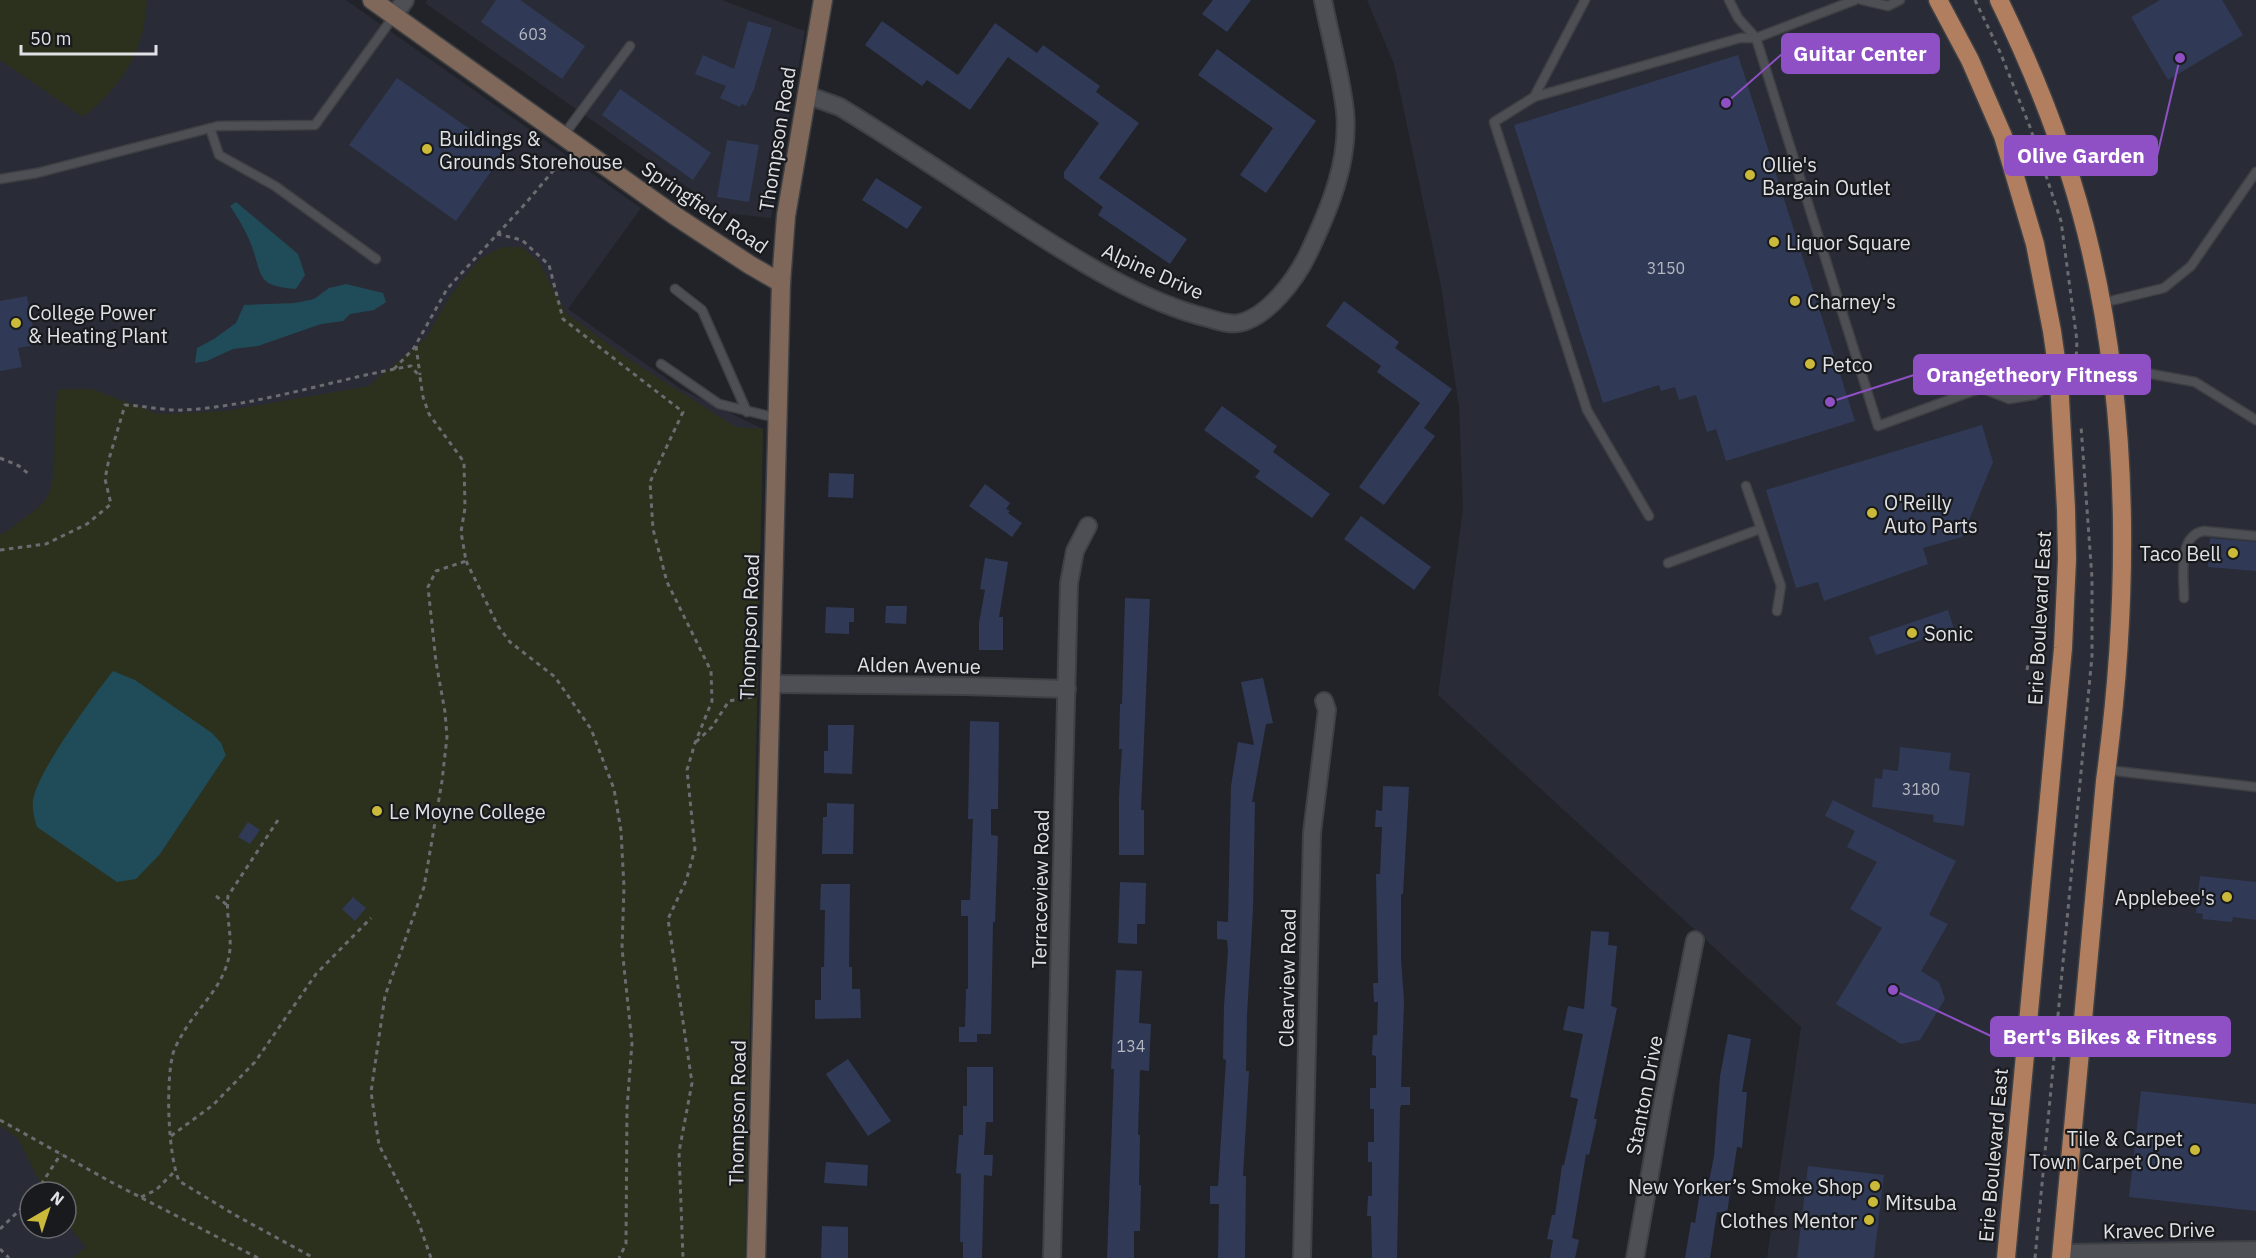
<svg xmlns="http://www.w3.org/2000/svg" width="2256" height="1258" viewBox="0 0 2256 1258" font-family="'IBM Plex Sans',sans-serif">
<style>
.built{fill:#292c36;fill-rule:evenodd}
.green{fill:#2b311d}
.water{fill:#204b58}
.building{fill:#303a56}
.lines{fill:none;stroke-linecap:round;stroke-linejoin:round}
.lane-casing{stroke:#3e4043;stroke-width:11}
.street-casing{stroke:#3e4043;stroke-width:20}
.secondary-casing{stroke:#3e4043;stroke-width:21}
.primary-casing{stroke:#3e4043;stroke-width:21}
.path{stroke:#6b6c70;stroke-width:3;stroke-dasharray:4.5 4.5;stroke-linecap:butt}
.lane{stroke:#4d4f54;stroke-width:8}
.street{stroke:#4d4f54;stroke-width:16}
.secondary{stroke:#7f675a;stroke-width:18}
.primary{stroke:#b17e5f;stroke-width:18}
.poi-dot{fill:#cbba39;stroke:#181a1e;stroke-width:2}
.labels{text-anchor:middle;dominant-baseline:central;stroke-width:4.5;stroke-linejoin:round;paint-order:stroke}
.number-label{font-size:16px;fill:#b4b7c0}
.poi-label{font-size:20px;fill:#e0e1e4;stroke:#181a1e;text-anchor:start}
.street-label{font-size:20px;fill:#e0e1e4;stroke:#181a1e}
.leader{fill:none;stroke:#8f50c6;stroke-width:2}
.callout-dot{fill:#8f50c6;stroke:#181a1e;stroke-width:2}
.callout{fill:#8f50c6;stroke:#8f50c6;stroke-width:2}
.callout-label{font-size:21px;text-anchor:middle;font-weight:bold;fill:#fff}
</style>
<rect width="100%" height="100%" fill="#222328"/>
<g class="built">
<path d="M0 0H346L641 208 568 309 681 389 763 429 745 1258H0ZM30 1192H66V1228H30Z"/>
<polygon points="427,0 722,0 805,31 771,218 724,213 425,3"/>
<polygon points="1367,0 2256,0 2256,1258 1767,1258 1801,1027 1438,695 1463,509 1459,407 1441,286 1394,64"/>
</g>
<g class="green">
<path d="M0 0H147C144 52 123 85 83 117L0 60Z"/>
<path d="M502 247H522L539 262 566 313 627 358 736 427 763 429 745 1258H73L86 1247 66 1223V1192H45L17 1137 0 1126V534H3C14 525 39 509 46 499 61 480 49 417 59 389H91L159 414 225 411 368 386 426 338 445 304 462 280 481 258Z"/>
</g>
<g class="water">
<path d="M236 202 298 254 305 275 296 289C255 286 263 276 251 244 246 231 238 218 230 206Z"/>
<polygon points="346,284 383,293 386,302 374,310 350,314 343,321 321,324 258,346 233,349 207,361 195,363 197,348 214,339 236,323 244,305 295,303 314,299 329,288"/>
<path d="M113 671 135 680 212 733 221 743 226 755 160 854 136 879 117 882 37 827C34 818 32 809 33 800 37 772 94 695 113 671Z"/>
</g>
<g class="building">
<polygon points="496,0 520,0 585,46 562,79 481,22"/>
<polygon points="1213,0 1251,0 1227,32 1202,14"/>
<polygon points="2160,0 2222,0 2243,35 2168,80 2131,17"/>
<polygon points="748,21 772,28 754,89 746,106 742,104 740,107 720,98 726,86 695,74 703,55 734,69"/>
<polygon points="882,21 958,75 995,23 1037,53 1043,45 1100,86 1096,92 1139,123 1099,178 1187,239 1170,264 1098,215 1103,207 1064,178 1064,172 1099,123 1008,57 970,110 927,80 922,86 865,45"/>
<polygon points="1217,49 1316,121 1266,193 1240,175 1273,128 1198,75"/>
<polygon points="1738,55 1855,421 1726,461 1716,429 1707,432 1696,395 1679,400 1675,387 1661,391 1659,385 1603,403 1514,125"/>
<polygon points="397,78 504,153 456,221 349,145"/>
<polygon points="620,89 711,153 693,180 602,115"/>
<polygon points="727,140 759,145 749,202 717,197"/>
<polygon points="876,178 922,207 907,229 862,200"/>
<polygon points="27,296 36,345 18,348 22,367 0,371 0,301"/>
<polygon points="1344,301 1399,342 1395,348 1452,389 1424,428 1435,436 1384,505 1359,487 1420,403 1377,372 1381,366 1326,326"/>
<polygon points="1222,406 1277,446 1273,452 1330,494 1312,518 1255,477 1260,471 1204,430"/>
<polygon points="1982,425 1993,462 1962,537 1923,548 1928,564 1824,601 1818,582 1796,588 1766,490"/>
<polygon points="829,473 854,474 853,498 828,497"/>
<polygon points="985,484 1010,503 1006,509 1010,511 1008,513 1022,523 1012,537 969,506"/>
<polygon points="1361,516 1431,567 1414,590 1344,539"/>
<polygon points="2210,538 2256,542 2256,571 2208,567"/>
<polygon points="985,558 1008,562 999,617 1003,617 1003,650 979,650 979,623 985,590 980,589"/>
<polygon points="1125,598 1150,599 1141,810 1144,810 1144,855 1119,855 1119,796 1122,749 1119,749 1120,704 1122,704"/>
<polygon points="886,606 907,606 906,624 885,623"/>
<polygon points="826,607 854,608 854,622 849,622 849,634 825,633"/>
<polygon points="1948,610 1954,629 1876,655 1869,637"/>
<polygon points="1263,678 1273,723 1266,724 1252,802 1255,802 1253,909 1247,1015 1246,1071 1249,1071 1243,1176 1246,1176 1245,1258 1218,1258 1219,1204 1210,1204 1210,1186 1218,1186 1226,1060 1223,1059 1224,1006 1228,951 1227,940 1217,939 1217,921 1228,922 1231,786 1238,742 1254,745 1241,682"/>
<polygon points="970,721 999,722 998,809 991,809 991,835 998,836 995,922 993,922 991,1034 977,1034 977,1042 959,1042 959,1027 965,1027 966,989 968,989 968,916 961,916 961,900 970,900 973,819 968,819"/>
<polygon points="828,725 854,725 852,774 824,773 824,751 828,751"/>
<polygon points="1900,747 1951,753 1949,770 1970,773 1964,826 1933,822 1934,815 1872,807 1875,778 1882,779 1883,769 1898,771"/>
<polygon points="1383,786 1409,787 1403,894 1401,894 1401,959 1404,1001 1401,1087 1410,1087 1410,1105 1401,1105 1400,1109 1397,1258 1372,1258 1371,1216 1367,1216 1368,1196 1372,1196 1372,1162 1368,1162 1368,1142 1374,1142 1374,1109 1370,1109 1370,1088 1376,1088 1376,1056 1372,1055 1373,1035 1377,1035 1378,1002 1374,1002 1373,983 1378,983 1376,874 1380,874 1382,827 1375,827 1376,810 1382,811"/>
<polygon points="1833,800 1956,861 1929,915 1948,924 1921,971 1939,982 1945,999 1920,1040 1901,1044 1836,1004 1882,928 1850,909 1877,862 1847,847 1855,831 1825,816"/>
<polygon points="827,803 854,804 853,854 822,854 823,817 827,817"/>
<polygon points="248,822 260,830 250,844 238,837"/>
<polygon points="2200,876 2256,882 2256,920 2233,917 2232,922 2202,919 2203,914 2196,913"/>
<polygon points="1120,882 1146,883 1145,924 1137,924 1137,944 1118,943"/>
<polygon points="821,884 850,884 849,967 852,967 852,989 860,989 861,1018 815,1019 815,1000 821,1000 821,967 824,967 825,910 820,910"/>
<polygon points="353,897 366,908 355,921 342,909"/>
<polygon points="1591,931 1609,932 1608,945 1617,946 1611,1006 1617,1008 1594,1119 1597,1119 1589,1155 1586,1154 1572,1238 1579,1240 1575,1258 1550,1258 1553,1240 1547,1239 1552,1215 1555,1215 1562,1165 1564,1165 1578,1099 1570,1097 1583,1034 1563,1030 1568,1006 1584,1009"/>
<polygon points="1116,970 1142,971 1139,1023 1151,1024 1149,1071 1140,1070 1138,1135 1140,1135 1139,1185 1141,1185 1140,1231 1134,1231 1134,1258 1107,1258 1114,1069 1111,1069"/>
<polygon points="1728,1034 1751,1039 1742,1092 1747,1092 1742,1148 1737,1147 1727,1213 1717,1212 1710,1258 1685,1258 1691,1222 1695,1223 1701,1185 1708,1186 1714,1156 1720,1076"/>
<polygon points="848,1059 891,1121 868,1136 826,1074"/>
<polygon points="967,1067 993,1067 993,1122 986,1122 984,1155 993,1155 992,1176 984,1175 982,1258 963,1258 963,1242 960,1242 961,1174 956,1173 959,1135 963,1135 963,1106 967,1106"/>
<polygon points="2141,1091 2256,1104 2256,1211 2129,1197"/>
<polygon points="826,1162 868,1165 867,1186 824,1183"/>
<polygon points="1808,1166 1884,1175 1874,1258 1797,1258"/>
<polygon points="822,1226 848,1227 848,1258 821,1258"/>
</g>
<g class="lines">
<g class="lane-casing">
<g id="lane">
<polyline points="1585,0 1534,97 1740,38 1756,38"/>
<polyline points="1729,0 1738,18 1756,38"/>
<polyline points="1855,0 1756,38 1878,426 1981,388 1996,374 2023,366 2059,379"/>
<polyline points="1862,0 1888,6 1900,0"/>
<polyline points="1534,97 1494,122 1587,410 1649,516"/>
<polyline points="210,128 219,155 275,186 376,259"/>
<polyline points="563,136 630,46"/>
<polyline points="0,179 37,173 218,126 315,125 394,16"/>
<polyline points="675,289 702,310 747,412"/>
<polyline points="2102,303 2164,288 2191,266 2256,172"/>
<polyline points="661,364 719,404 777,418"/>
<polyline points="2111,372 2135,371 2195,382 2256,420"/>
<polyline points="1981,388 2009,399 2034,395 2059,380"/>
<polyline points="1746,486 1781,586 1777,611"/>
<polyline points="1668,563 1760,529"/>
<path d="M2184 598C2184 578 2177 535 2204 531L2256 536"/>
<polyline points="2107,770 2256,787"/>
</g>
</g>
<g class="street-casing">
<g id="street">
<polyline points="394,16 405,0"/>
<path d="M807 95 840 107C899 143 957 182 1015 220 1072 257 1142 302 1208 318 1218 321 1229 325 1239 323 1268 317 1296 279 1308 254 1329 210 1350 161 1345 111 1341 75 1330 36 1323 0"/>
<polyline points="2059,380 2111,372"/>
<polyline points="770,684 963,686 1067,689"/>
<polyline points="2062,1253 2256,1250"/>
<polyline points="1052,1258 1069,583 1075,551 1088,526"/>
<polyline points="1302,1258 1312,833 1327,710 1324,701"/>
<polyline points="1635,1258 1664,1095 1695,940"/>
</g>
</g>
<g class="secondary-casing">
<g id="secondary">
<polyline points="372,0 674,215 750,265 781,283"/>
<polyline points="756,1258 781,283 786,216 823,0"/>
</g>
</g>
<g class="primary-casing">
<g id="primary">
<polyline points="1938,0 1970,60 2003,136 2035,244 2052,331 2059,380 2066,509 2067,559 2063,648 2006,1258"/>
<path d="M1999 0C2038 80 2071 165 2091 252 2131 425 2129 605 2105 781L2061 1258"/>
</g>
</g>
<g class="path">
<polyline points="1975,0 2000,52 2030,127 2061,221 2077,341 2076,360"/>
<polyline points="497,234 522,240 549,265 563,319 683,412 650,482 653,529 667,582 711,671 712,701 695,743 687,770 695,849 686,881 668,919 692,1083 679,1152 683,1258"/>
<polyline points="416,346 420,375"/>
<polyline points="394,369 414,348 447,289 525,204 564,158"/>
<polyline points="0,458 19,466 30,475"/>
<path d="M0 550 46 544 87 524 111 504 105 479 109 459 125 405C145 406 166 411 185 410 262 405 335 379 411 366L420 377 423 397 429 414 464 462 465 508 461 532 466 561 436 571 428 587 436 662 445 712 447 737 442 781 424 887 385 996 371 1092 379 1145 418 1221 431 1258"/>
<polyline points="466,561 498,626 510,642 555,677 591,729 614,789 621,831 624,887 622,948 632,1043 627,1108 626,1244 619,1258"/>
<polyline points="2027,670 2028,664"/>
<polyline points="696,742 712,727 729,701 753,697"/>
<path d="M278 820 228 896C225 924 237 943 224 972 215 994 195 1012 183 1033 179 1040 173 1050 172 1058 166 1087 168 1154 179 1181L235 1215 314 1258"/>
<polyline points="216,896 227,905"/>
<polyline points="0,1120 111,1182 258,1258"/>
<polyline points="171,1136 213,1105 255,1062 316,974 371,918"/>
<polyline points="36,1192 61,1154"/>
<polyline points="141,1197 156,1190 175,1171"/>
<polyline points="0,1229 30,1200"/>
<polyline points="0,1249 9,1258"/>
<polyline points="2035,1258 2092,656 2092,578 2081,426"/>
</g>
<use href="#lane" class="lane"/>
<use href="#street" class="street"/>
<use href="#secondary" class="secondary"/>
<use href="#primary" class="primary"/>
</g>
<g class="poi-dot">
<circle cx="427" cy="149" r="6"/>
<circle cx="1750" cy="175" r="6"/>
<circle cx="1774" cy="242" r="6"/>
<circle cx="1795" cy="301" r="6"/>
<circle cx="16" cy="323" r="6"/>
<circle cx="1810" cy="364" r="6"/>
<circle cx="1872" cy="513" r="6"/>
<circle cx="2233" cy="553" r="6"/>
<circle cx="1912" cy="633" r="6"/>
<circle cx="377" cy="811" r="6"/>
<circle cx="2227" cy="897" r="6"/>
<circle cx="2195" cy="1150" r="6"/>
<circle cx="1875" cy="1186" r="6"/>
<circle cx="1873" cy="1202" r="6"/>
<circle cx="1869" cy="1220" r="6"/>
</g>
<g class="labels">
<g class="number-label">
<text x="533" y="34">603</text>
<text x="1666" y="268">3150</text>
<text x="1921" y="789">3180</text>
<text x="1131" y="1046">134</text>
</g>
<g class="poi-label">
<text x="439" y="138">Buildings &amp;<tspan x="439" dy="23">Grounds Storehouse</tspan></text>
<text x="1762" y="164">Ollie's<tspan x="1762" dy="23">Bargain Outlet</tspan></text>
<text x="1786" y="242">Liquor Square</text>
<text x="1807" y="301">Charney's</text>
<text x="28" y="312">College Power<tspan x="28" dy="23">&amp; Heating Plant</tspan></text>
<text x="1822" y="364">Petco</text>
<text x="1884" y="502">O'Reilly<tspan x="1884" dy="23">Auto Parts</tspan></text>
<text x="2221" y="553" text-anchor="end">Taco Bell</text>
<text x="1924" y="633">Sonic</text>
<text x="389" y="811">Le Moyne College</text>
<text x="2215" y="897" text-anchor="end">Applebee's</text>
<text x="2183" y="1138" text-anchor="end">Tile &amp; Carpet<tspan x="2183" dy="23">Town Carpet One</tspan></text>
<text x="1863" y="1186" text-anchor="end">New Yorker’s Smoke Shop</text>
<text x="1885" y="1202">Mitsuba</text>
<text x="1857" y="1220" text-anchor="end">Clothes Mentor</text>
</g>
<g class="street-label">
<text transform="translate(777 139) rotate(-81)">Thompson Road</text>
<text transform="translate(705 207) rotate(34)">Springfield Road</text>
<text transform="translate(1153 271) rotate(24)">Alpine Drive</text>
<text transform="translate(2039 618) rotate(-87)">Erie Boulevard East</text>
<text transform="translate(749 627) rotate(-88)">Thompson Road</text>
<text transform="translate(919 665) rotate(1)">Alden Avenue</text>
<text transform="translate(1040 889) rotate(-89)">Terraceview Road</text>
<text transform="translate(1287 978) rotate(-89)">Clearview Road</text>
<text transform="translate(1644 1095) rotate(-79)">Stanton Drive</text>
<text transform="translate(737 1113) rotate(-89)">Thompson Road</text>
<text transform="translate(1993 1155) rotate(-85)">Erie Boulevard East</text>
<text transform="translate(2159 1230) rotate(-1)">Kravec Drive</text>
</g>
</g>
<path class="leader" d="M1726 103L1782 54M2180 58L2157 156M1830 402L1914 375M1893 990L1991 1036"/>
<g class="callout-dot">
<circle cx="1726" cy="103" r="6"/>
<circle cx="2180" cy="58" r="6"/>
<circle cx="1830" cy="402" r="6"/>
<circle cx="1893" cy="990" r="6"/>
</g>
<g class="callout">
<rect x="1782" y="34" width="157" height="39" rx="6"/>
<rect x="2005" y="136" width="152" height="39" rx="6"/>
<rect x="1914" y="355" width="236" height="39" rx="6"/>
<rect x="1991" y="1017" width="239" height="39" rx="6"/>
</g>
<g class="callout-label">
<text x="1860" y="61">Guitar Center</text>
<text x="2081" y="163">Olive Garden</text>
<text x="2032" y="382">Orangetheory Fitness</text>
<text x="2110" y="1044">Bert's Bikes &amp; Fitness</text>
</g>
<g transform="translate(48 1210) rotate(39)"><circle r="28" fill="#181a1e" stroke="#686a6d" stroke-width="1.5"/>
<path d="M0-4.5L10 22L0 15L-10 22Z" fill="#cbba39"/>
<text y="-9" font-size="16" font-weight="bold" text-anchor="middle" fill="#e0e1e4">N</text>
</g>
<path d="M21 45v9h135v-9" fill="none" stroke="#e0e1e4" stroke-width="3"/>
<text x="30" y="45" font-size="18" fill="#e0e1e4" stroke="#181a1e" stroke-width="4.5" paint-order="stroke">50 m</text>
</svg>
